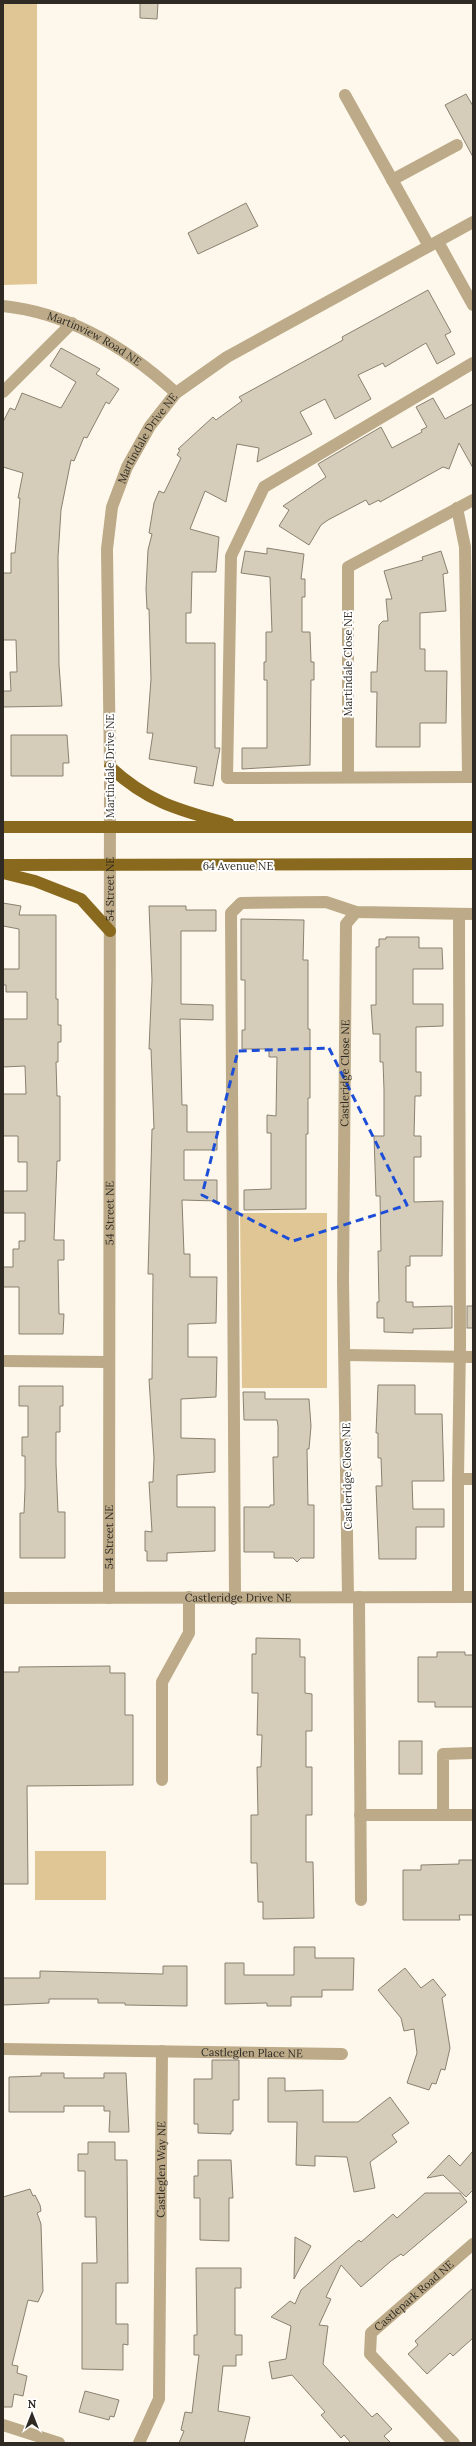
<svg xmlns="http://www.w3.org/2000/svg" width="476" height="2446" viewBox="0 0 476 2446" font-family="Lora,serif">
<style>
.green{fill:#e0c694}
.building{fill:#d5ccb9;stroke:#8a8170}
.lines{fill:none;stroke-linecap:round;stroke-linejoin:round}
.minor{stroke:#bcaa88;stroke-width:12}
.major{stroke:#89691e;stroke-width:12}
.marked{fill:none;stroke:#1d4ed8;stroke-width:3;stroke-dasharray:8 5;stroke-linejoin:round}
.labels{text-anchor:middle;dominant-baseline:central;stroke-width:4;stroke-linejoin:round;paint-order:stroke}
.street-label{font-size:11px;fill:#2f2b24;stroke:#fff}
</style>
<rect width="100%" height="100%" fill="#fef8ec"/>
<g class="green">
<polygon points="3,3 37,3 37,284 3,285"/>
<polygon points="240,1213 327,1213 327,1388 242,1388"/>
<rect x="35" y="1851" width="71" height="49"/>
</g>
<g class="building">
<polygon points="140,3 158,3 157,19 140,18"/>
<polygon points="466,94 473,106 473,157 445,105"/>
<polygon points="246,203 258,226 198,254 188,233"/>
<polygon points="428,290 451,332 445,335 455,354 437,364 426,343 385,367 383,363 358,375 371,399 335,419 325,399 300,412 312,434 257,462 259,448 237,444 226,502 205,491 190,529 219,537 216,572 192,572 191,613 186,613 186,643 215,643 215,748 220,748 213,786 194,783 197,767 149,759 153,733 147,733 151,679 149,609 147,609 146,589 148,550 152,534 149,533 154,503 159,491 164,493 181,458 177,455 180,450 178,449 213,417 216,420 242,401 239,397 343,340 342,337"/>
<polygon points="61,348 100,369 96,374 119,389 109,404 106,402 87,438 84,437 74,461 71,460 61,510 58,557 59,665 62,706 3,707 3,691 11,691 10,672 17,672 16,640 3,640 3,573 11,573 11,553 15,553 20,498 18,498 23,473 3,467 3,422 10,408 15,410 22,393 61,408 76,382 50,366"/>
<polygon points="433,398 445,419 473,404 473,468 459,443 449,469 443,467 380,502 379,500 369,505 366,500 328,520 321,525 309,545 279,526 289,510 283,506 326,477 318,464 381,427 392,448 422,432 421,430 427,427 416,407"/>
<polygon points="267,548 304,554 301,579 305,579 305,597 302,597 302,632 310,632 311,662 314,662 314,680 311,680 310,765 242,769 242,748 267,748 267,680 264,680 264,662 266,662 266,632 272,632 270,577 241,573 245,551 267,554"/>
<polygon points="441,551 448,573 443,574 446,611 420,613 420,649 425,649 425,671 447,671 446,723 420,723 420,747 376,747 377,692 371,692 371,672 377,672 379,625 383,621 388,621 386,599 392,599 384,571 423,560 422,557"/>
<polygon points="11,735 67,735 69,763 63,763 63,776 11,776"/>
<polygon points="3,903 21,906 19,915 56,915 56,999 58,999 58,1025 61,1025 61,1042 58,1042 58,1062 56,1062 57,1096 60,1096 60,1161 57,1161 54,1240 64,1240 64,1260 58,1260 59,1314 64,1314 63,1334 19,1334 19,1287 3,1287 3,1267 13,1267 13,1249 19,1249 19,1241 25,1241 25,1213 3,1213 3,1191 27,1191 27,1162 18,1162 18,1136 3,1136 3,1094 26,1094 25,1066 3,1067 3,1019 27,1019 27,992 6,992 6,985 3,985 3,969 19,969 19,929 3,926"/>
<polygon points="149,906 186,906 186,910 216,910 216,931 181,931 181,1004 213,1005 213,1020 180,1019 182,1105 187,1105 187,1132 217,1132 217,1150 184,1150 184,1180 217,1180 217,1201 182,1200 184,1254 190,1254 190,1277 217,1277 216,1323 188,1324 188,1357 217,1357 216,1397 181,1399 181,1438 215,1439 215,1472 177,1475 177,1507 215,1507 215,1551 167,1553 167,1561 147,1561 147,1551 145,1551 145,1531 152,1532 149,1482 153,1482 154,1458 149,1379 152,1379 153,1274 148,1274 152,1129 154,1129 151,1049 149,1049 152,980"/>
<polygon points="241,919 304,920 303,960 308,960 308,1029 310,1029 310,1098 308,1098 308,1134 306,1134 306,1209 244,1210 244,1190 271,1189 271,1133 267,1133 267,1115 276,1116 277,1057 269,1057 269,1049 242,1049 242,1030 245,1030 245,980 241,980"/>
<polygon points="386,937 419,937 419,948 442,948 443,969 413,969 413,1004 443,1004 443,1026 416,1027 416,1072 421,1072 421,1096 415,1096 414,1136 421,1136 421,1157 414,1157 414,1202 443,1201 442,1256 410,1256 410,1266 406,1266 406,1302 413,1302 413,1307 452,1306 452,1328 413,1329 413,1333 384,1332 384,1318 377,1318 377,1302 379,1302 378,1251 381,1251 380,1196 376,1196 374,1136 384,1136 384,1090 383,1062 380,1062 380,1034 373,1034 371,1005 376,1005 376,947 379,947 379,939 386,939"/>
<rect x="467" y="1306" width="6" height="22"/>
<polygon points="378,1385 415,1385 415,1414 442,1414 444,1481 412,1481 413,1509 444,1509 444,1527 416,1527 416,1559 379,1559 376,1486 382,1486 381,1458 378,1458 378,1433 376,1433"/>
<polygon points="19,1386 63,1386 63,1406 60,1406 60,1432 56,1432 56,1464 58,1512 65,1512 65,1558 20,1558 20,1513 24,1513 25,1488 25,1456 22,1456 22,1437 28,1437 28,1406 19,1406"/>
<polygon points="243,1392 265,1392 265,1399 309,1399 311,1426 309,1449 307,1449 308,1505 314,1505 314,1558 301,1558 297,1562 293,1558 274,1558 274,1552 244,1552 244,1507 270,1507 270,1505 274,1505 273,1457 278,1457 278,1426 277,1420 244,1420"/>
<polygon points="256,1638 300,1639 300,1657 305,1657 305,1693 312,1694 312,1731 306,1731 306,1767 312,1767 312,1815 306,1815 306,1862 313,1862 314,1918 263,1919 263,1902 258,1902 257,1863 251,1863 251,1815 258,1815 257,1767 261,1767 262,1735 257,1735 258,1693 252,1693 252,1654 256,1654"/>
<polygon points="437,1652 465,1652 465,1655 473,1655 473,1707 435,1707 435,1702 418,1702 418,1657 437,1657"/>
<polygon points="110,1666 110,1673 125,1673 125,1715 133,1715 133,1785 27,1786 28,1884 3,1884 3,1672 19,1672 19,1667"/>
<rect x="399" y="1741" width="23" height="33"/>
<polygon points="459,1860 473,1860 473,1915 459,1915 460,1920 403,1920 403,1870 421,1870 421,1865 459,1864"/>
<polygon points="294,1947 315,1947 315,1958 354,1958 353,1990 322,1990 322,1997 291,1997 291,2006 267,2006 267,2003 225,2004 225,1963 244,1963 244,1975 294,1975"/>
<polygon points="163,1966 187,1966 187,2006 125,2005 125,2003 98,2003 98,1999 49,1999 49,2003 3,2005 3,1978 40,1978 40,1971 163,1974"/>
<polygon points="405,1968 421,1988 433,1979 446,1995 442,1998 450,2048 445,2070 441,2069 436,2084 432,2083 429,2090 407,2083 417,2053 414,2029 404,2031 401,2018 378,1990"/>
<polygon points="212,2060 239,2060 239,2100 233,2100 233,2131 231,2131 231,2134 198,2133 198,2124 194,2124 194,2079 212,2079"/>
<polygon points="41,2073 64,2073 64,2078 104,2078 104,2073 126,2073 129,2132 109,2132 110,2111 104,2111 104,2106 64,2106 64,2112 9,2112 9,2077 41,2076"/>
<polygon points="268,2078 285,2078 285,2091 323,2090 323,2122 358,2122 390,2097 409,2123 392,2135 397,2142 370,2162 375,2188 354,2192 347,2157 315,2156 315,2166 296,2165 297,2122 268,2122"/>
<polygon points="88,2142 115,2142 115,2160 127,2160 128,2283 116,2283 116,2324 128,2324 128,2345 123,2344 123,2370 82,2369 82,2263 97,2263 96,2217 85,2217 85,2171 78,2171 78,2154 88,2154"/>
<polygon points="473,2151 473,2190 466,2197 443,2175 427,2178 449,2155 460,2166"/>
<polygon points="198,2160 231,2160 233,2198 229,2198 229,2241 200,2240 200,2198 194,2198 194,2176 198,2176"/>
<polygon points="30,2189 33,2196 35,2195 40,2205 41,2211 37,2213 41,2224 43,2291 38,2302 28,2300 12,2365 18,2366 17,2373 27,2376 23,2396 14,2394 12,2407 3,2407 3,2197"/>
<polygon points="425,2193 460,2193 467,2202 403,2256 401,2254 391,2261 361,2287 341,2265 326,2297 331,2299 319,2325 328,2326 323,2364 372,2417 377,2413 392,2429 384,2436 391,2443 351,2443 344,2435 341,2438 321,2415 325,2412 292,2375 272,2379 269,2362 286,2359 291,2326 271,2317 290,2301 295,2304 301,2290 359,2240 361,2242 393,2214 397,2218"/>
<polygon points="295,2237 311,2246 294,2279"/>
<polygon points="196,2268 241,2268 241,2288 235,2288 235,2335 242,2335 242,2355 236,2355 236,2366 223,2366 218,2411 250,2417 244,2443 179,2443 184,2431 181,2430 185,2412 192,2413 199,2355 194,2355 194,2335 197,2335"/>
<polygon points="473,2288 473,2338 453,2356 450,2353 427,2374 408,2354 418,2345 415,2341"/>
<polygon points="85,2391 119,2400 114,2417 110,2416 109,2420 79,2412"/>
</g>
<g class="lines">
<g class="minor">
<polyline points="345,95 429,246"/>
<polyline points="392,180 457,145"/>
<polyline points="438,242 473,305"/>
<path id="s1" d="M3 306C70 313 127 348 176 393"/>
<polyline points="473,363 264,487 231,556 227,778 473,777"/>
<polyline points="3,392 72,323"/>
<polyline points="457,508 465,547 468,777"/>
<polyline points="348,777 348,567 473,500"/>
<polyline points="459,914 460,1344 458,1479 473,1479"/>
<polyline points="345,1355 473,1357"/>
<polyline points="3,1361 108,1362"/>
<polyline points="458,1479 458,1597"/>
<polyline points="235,1597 231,913 241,903 326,902 356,912 473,914"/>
<path id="s2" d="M348 1597 343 1281 346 924 356 912"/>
<polyline points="359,1597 361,1900"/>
<path id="s3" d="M3 1598 473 1597"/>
<path id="s4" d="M109 1598 110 767 107 549 112 507 127 467 150 426 176 393 227 357 473 222"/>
<polyline points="162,1780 162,1682 189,1633 189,1597"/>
<polyline points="360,1815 473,1815"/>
<polyline points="443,1815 443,1754 473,1753"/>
<path id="s5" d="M3 2049 342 2054"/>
<polyline points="3,2425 59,2443"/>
<path id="s6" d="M139 2443 159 2399 162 2051"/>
<path id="s7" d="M454 2443 370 2354 371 2333 473 2244"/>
</g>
<g class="major">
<path d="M110 767C149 803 179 810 229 824"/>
<polyline points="3,827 473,827"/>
<polyline points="3,865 473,864"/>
<polyline points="3,873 35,881 81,899 110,931"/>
</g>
</g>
<path class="marked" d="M329 1048 407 1205 293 1241 202 1195 238 1051Z"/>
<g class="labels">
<g class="street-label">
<text stroke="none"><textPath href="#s1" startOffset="98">Martinview Road NE</textPath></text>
<text stroke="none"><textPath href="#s4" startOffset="1169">Martindale Drive NE</textPath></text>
<text transform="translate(348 664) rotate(-90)">Martindale Close NE</text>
<text transform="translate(110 766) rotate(-90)">Martindale Drive NE</text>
<text x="238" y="866">64 Avenue NE</text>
<text stroke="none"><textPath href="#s4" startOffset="709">54 Street NE</textPath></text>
<text stroke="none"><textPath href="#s2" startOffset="524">Castleridge Close NE</textPath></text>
<text stroke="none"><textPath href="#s4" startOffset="385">54 Street NE</textPath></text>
<text transform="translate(347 1476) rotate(-91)">Castleridge Close NE</text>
<text stroke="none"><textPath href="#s4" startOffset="61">54 Street NE</textPath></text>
<text stroke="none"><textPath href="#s3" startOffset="235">Castleridge Drive NE</textPath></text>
<text stroke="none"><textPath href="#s5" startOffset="249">Castleglen Place NE</textPath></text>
<text stroke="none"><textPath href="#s6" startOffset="278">Castleglen Way NE</textPath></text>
<text stroke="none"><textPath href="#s7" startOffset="200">Castlepark Road NE</textPath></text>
</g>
</g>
<rect width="476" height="2446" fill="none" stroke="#2f2b24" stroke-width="8"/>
<g transform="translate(32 2414)" stroke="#ffffff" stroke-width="3" paint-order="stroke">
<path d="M0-3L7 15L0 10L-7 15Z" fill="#2f2b24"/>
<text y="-6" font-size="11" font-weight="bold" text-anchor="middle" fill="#2f2b24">N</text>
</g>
</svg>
